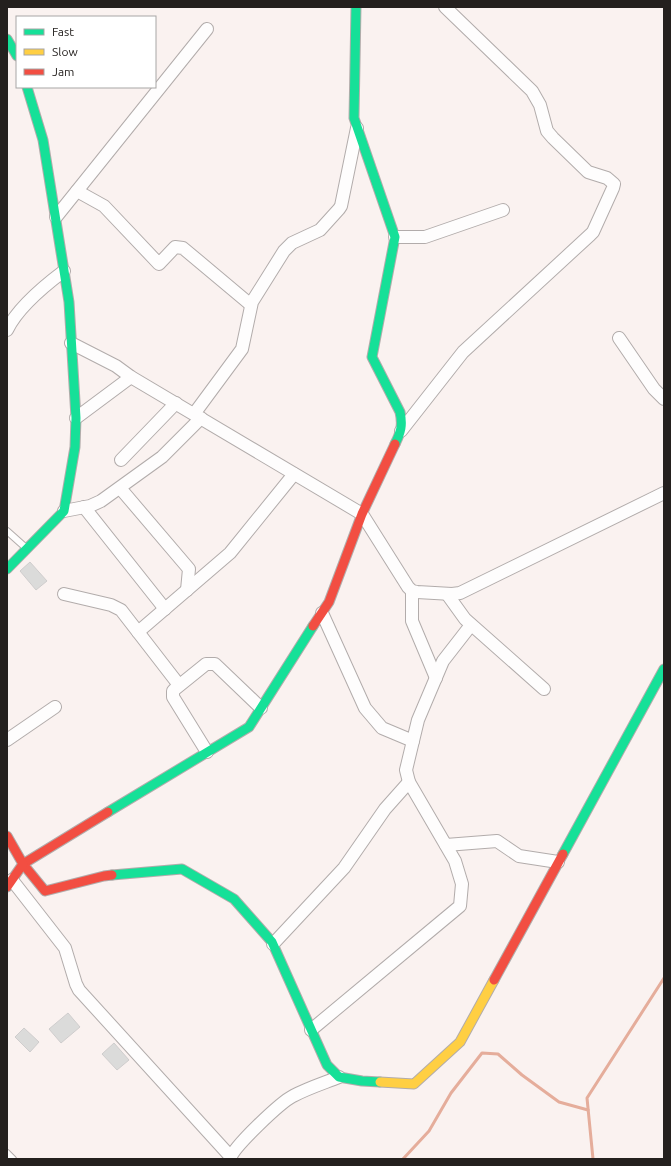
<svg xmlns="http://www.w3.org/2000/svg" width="671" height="1166" viewBox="0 0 671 1166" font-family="Ubuntu,sans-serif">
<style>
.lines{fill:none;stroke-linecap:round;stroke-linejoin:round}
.stream{stroke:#e5ad9b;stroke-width:3}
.building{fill:#dbdbda;stroke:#cfcdcd}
.lane-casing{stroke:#b2acab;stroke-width:8}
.street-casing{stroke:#b2acab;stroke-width:14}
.fast-casing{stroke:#b2acab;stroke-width:11}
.slow-casing{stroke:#b2acab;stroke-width:11}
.jam-casing{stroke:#b2acab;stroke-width:11}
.lane{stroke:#fefdfd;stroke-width:6}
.street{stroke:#fefdfd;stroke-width:12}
.fast{stroke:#16e098;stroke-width:9}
.slow{stroke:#ffcf43;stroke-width:9}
.jam{stroke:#f24e42;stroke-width:9}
</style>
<rect width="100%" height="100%" fill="#faf2f0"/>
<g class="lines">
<g class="stream">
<polyline points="403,1159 429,1131 451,1093 482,1053 498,1054 522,1075 559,1102 588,1110"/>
<polyline points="593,1159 587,1098 664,978"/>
</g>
</g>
<g class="building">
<polygon points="30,562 47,581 36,590 20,571"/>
<polygon points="68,1013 80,1027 61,1043 49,1029"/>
<polygon points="24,1028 39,1042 30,1052 15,1037"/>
<polygon points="114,1043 129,1060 117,1070 102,1054"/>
</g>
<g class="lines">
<g class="lane-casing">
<g id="lane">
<polyline points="7,531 25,547"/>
<polyline points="7,1153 13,1159"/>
</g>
</g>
<g class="street-casing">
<g id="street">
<polyline points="77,191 104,206 159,264 175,247 183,248 251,305"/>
<polyline points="56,217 207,29"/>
<polyline points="395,237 425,237 503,210"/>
<path d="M7 330C18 307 44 286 64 271"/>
<polyline points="619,338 654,389 664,399"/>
<polyline points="71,343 116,366 131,377 362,514 408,587 412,591 417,592 452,594 460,593 664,493"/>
<polyline points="194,414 242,349 252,302 284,251 292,243 320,230 339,209 341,206 357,128"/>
<polyline points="76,418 131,377"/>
<polyline points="401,431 463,352 590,235 593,232 613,188 614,184 607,178 588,172 553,138 547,131 540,105 532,91 445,7"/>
<polyline points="121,460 176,403"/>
<polyline points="120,488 189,569 187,590"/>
<polyline points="84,507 165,609"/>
<polyline points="64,511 90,506 101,501 162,457 201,418"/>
<polyline points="412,591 412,621 436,678"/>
<polyline points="64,594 111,605 121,610 179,685"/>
<polyline points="447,594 465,619 544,689"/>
<polyline points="322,613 365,708 382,728 413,741"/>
<polyline points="138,632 230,553 294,474"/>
<polyline points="7,740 55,707"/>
<polyline points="207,752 173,697 173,691 175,689 206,664 215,664 261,708"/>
<polyline points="446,845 497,841 519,856 558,862"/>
<polyline points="12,880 65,948 76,984 79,990 230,1156"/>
<polyline points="273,944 344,868 385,809 409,782"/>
<polyline points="311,1030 460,906 462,884 455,861 409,782 406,770 418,720 443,661 471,625"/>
<path d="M230 1159C233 1147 281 1102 293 1096 308 1088 324 1083 339 1077"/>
</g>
</g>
<g class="fast-casing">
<g id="fast">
<path d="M356 7 354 118 395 237 372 357 400 412C403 425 401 432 395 444"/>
<polyline points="7,39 17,56"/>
<polyline points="7,569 64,511 75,447 76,418 69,302 43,140 27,87"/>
<polyline points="108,812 249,727 313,626"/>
<polyline points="563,854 664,669"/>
<polyline points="112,875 182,869 234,899 272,942 327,1065 339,1077 362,1081 380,1082"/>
</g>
</g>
<g class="slow-casing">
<polyline id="slow" points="380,1082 414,1084 460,1042 494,980"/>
</g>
<g class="jam-casing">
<g id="jam">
<polyline points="313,626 329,602 362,514 395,444"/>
<polyline points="108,812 23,864 45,891 104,876 112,875"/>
<polyline points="7,836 23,864 7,887"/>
<polyline points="494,980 563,854"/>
</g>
</g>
<use href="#lane" class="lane"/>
<use href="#street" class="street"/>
<use href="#fast" class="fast"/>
<use href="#slow" class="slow"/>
<use href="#jam" class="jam"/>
</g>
<rect width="671" height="1166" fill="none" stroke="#24201e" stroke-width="16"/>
<rect x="16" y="16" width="140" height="72" fill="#ffffff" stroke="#a7a6a5"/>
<rect x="24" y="29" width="20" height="6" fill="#16e098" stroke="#a7a6a5"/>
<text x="52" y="36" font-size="12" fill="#24201e">Fast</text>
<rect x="24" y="49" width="20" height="6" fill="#ffcf43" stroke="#a7a6a5"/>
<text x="52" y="56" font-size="12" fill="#24201e">Slow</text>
<rect x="24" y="69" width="20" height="6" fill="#f24e42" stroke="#a7a6a5"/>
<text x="52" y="76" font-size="12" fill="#24201e">Jam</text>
</svg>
